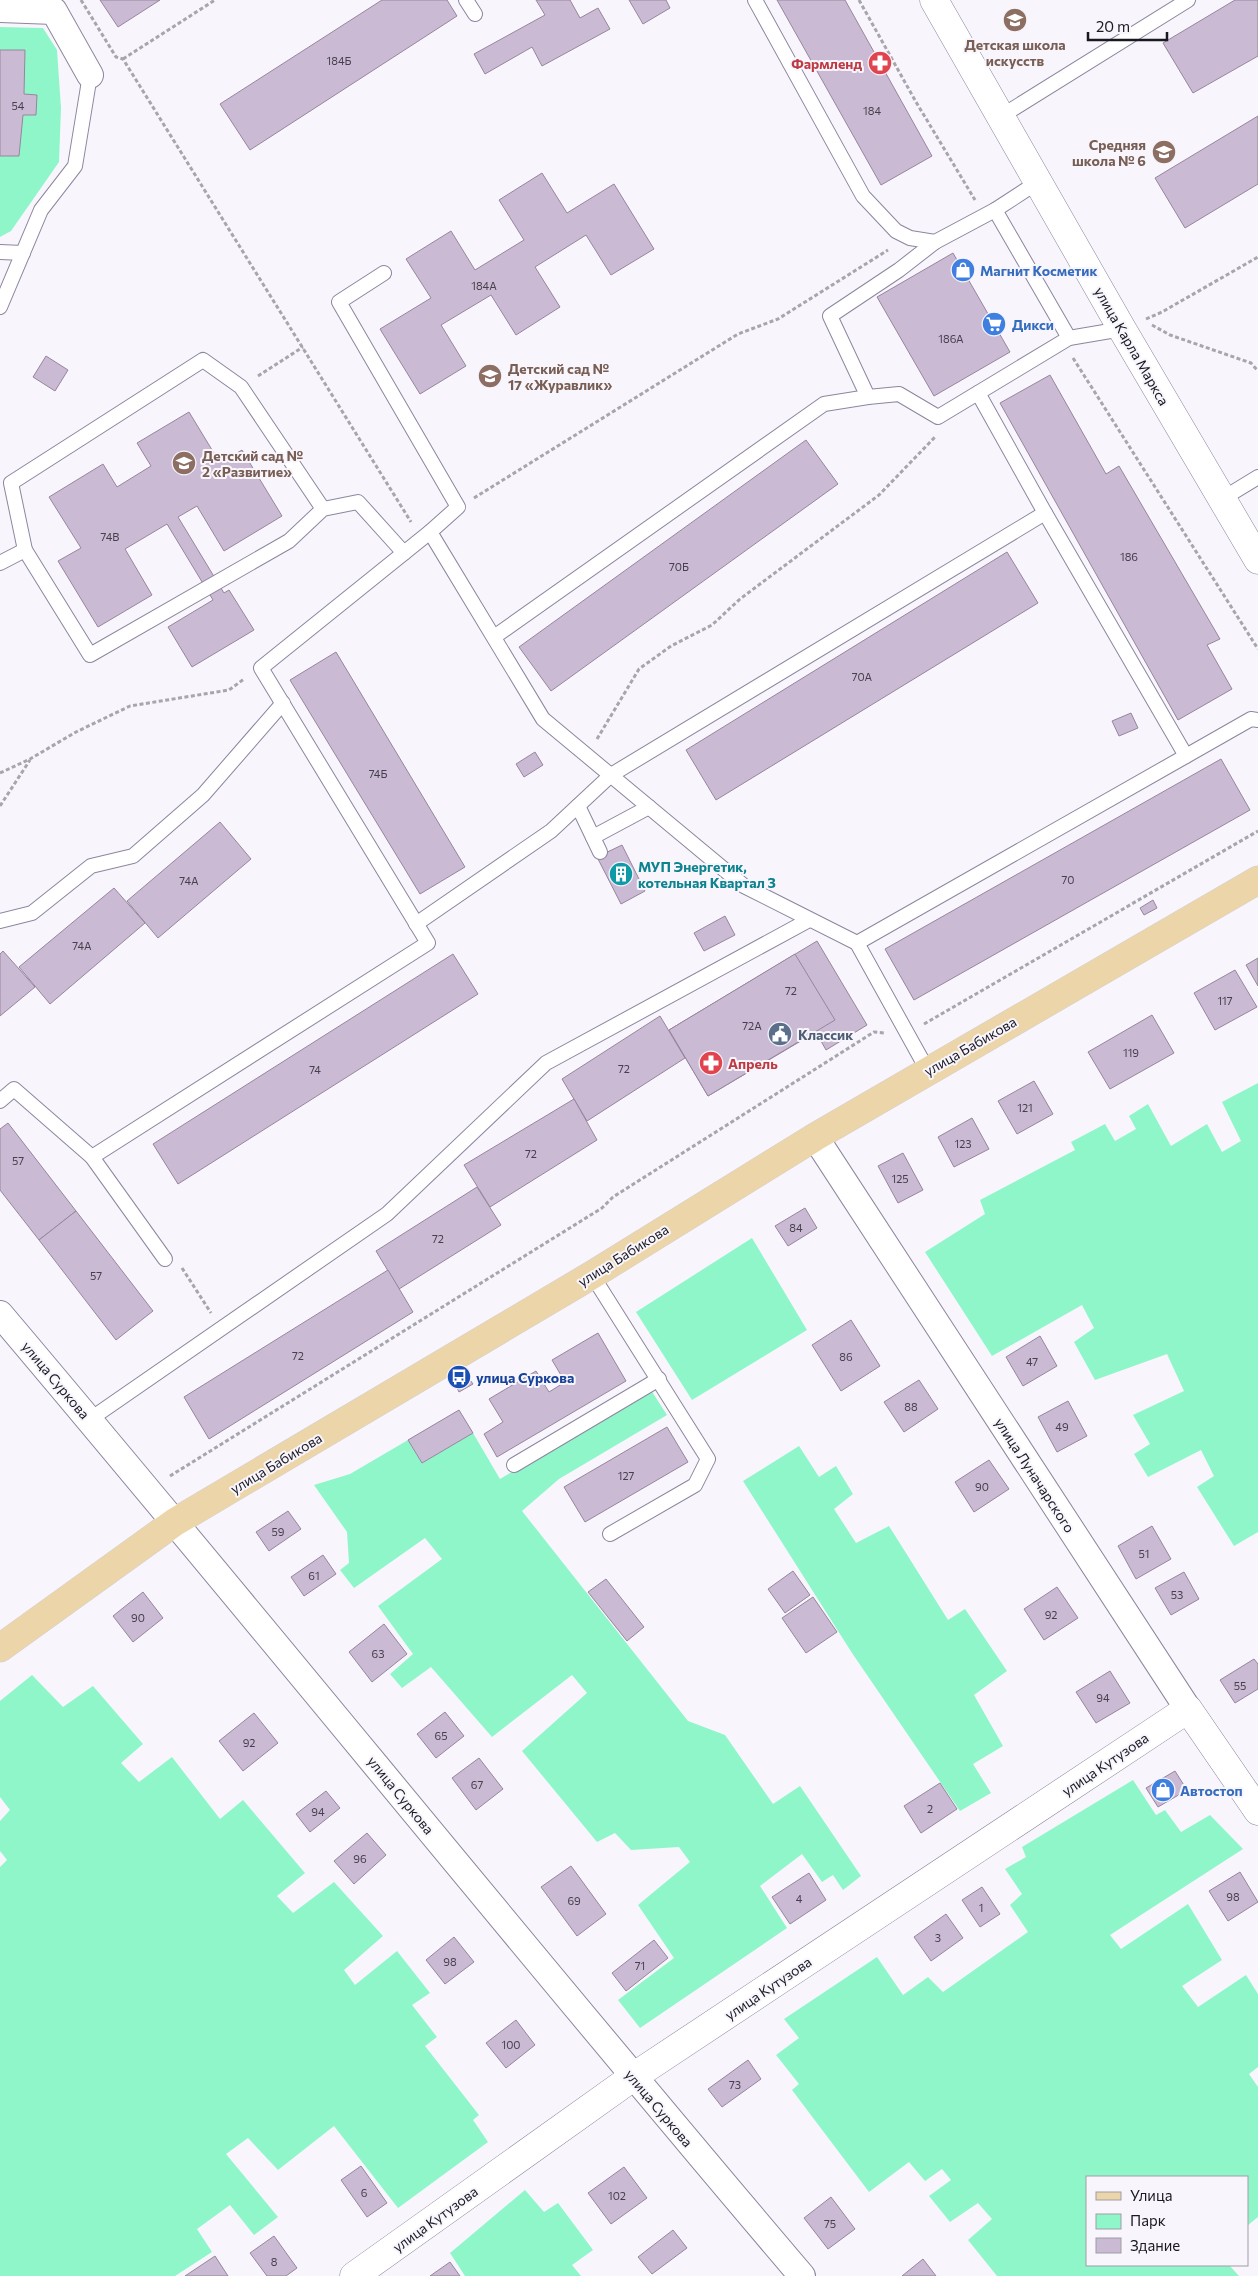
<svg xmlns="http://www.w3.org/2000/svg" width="1258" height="2276" viewBox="0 0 1258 2276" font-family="Commissioner,sans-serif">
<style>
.green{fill:#8ff6ca}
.building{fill:#cbbad3;stroke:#96869d}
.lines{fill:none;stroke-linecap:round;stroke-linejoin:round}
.service-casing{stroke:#8c869f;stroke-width:16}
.minor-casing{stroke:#8c869f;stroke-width:28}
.tertiary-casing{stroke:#8c869f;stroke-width:29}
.primary-casing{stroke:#d1d1d3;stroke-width:29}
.path{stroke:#a7a5ad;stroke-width:3;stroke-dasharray:4 2.5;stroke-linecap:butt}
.service{stroke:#fff;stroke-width:14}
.minor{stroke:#fff;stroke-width:26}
.tertiary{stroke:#fff;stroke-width:28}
.primary{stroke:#edd5aa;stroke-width:28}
.labels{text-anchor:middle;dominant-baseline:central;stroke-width:4;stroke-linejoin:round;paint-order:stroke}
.number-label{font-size:11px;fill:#46404e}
.education-label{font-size:14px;font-weight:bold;fill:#785e54;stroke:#f8f6fc;text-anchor:start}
.health-label{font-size:14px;font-weight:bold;fill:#be3a42;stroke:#f8f6fc;text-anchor:end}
.shop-label{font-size:14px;font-weight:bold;fill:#366cbe;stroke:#f8f6fc;text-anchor:start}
.street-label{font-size:14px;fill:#1a1821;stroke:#f8f6fc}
.culture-label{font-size:14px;font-weight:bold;fill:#0d838f;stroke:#f8f6fc;text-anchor:start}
.service-label{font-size:14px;font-weight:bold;fill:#4e5e75;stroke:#f8f6fc;text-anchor:start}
.transit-label{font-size:14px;font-weight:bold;fill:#164399;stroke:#f8f6fc;text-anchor:start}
</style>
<rect width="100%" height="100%" fill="#f8f6fc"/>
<g class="green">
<polygon points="0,27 43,28 57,50 61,108 59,162 11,231 0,237"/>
<polygon points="1258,1083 1258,1532 1234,1546 1197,1487 1214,1476 1201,1450 1148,1477 1134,1454 1150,1444 1133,1415 1184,1391 1167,1354 1095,1380 1074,1342 1094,1328 1082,1305 992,1356 925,1252 985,1214 980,1200 1075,1150 1071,1142 1105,1124 1115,1141 1136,1129 1129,1116 1148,1104 1171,1146 1207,1124 1222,1152 1241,1141 1222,1102"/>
<polygon points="752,1238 807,1330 692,1400 636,1312"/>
<polygon points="651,1390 667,1415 559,1479 522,1511 688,1721 725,1735 773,1804 800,1786 861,1876 843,1890 833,1875 822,1882 802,1854 760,1886 787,1928 640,2028 618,2000 674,1958 638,1905 690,1862 679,1847 631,1850 615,1833 597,1842 522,1751 587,1693 572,1675 492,1737 431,1667 402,1688 390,1674 413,1654 378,1606 442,1559 425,1538 354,1588 340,1570 349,1563 347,1532 314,1485 350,1474 408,1440 422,1463 473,1433 500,1479"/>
<polygon points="799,1446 819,1477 836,1466 853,1494 834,1509 856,1543 889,1526 948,1620 965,1609 1007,1671 974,1695 1003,1746 973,1764 991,1793 960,1811 852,1653 743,1481"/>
<polygon points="32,1675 63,1707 93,1686 143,1744 121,1763 139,1782 172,1757 220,1819 243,1800 305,1873 277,1896 293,1913 334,1882 383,1936 344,1970 355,1985 397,1951 430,1993 412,2005 437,2037 425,2046 479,2115 473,2120 488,2142 398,2208 334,2126 278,2170 248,2138 226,2154 278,2217 254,2235 230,2205 197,2229 212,2252 175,2276 0,2276 0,1867 7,1860 0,1851 0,1821 10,1810 0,1797 0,1701"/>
<polygon points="1133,1780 1156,1815 1165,1810 1181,1832 1210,1815 1243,1849 1110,1935 1121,1949 1188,1904 1222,1960 1182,1986 1198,2007 1246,1975 1258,1994 1258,2067 1249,2074 1258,2087 1258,2217 1247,2226 1247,2177 1087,2177 1087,2265 1229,2265 1239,2276 997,2276 968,2240 992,2219 978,2203 950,2222 929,2196 951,2180 942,2169 925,2181 909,2162 869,2192 792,2090 799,2084 776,2055 799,2038 784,2019 877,1957 903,1995 928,1977 943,1992 1028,1932 1010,1905 1022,1894 1005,1869 1026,1857 1022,1847"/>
<polygon points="525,2190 544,2212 558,2203 593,2250 572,2265 581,2276 465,2276 450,2253"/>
</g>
<g class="building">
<polygon points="100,0 160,0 118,27"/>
<polygon points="382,0 447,0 457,16 250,150 220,104"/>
<polygon points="536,0 570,0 580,18 598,8 610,29 542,66 532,47 485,74 474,54 545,15"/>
<polygon points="629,0 666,0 670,8 643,24"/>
<polygon points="777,0 845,0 932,156 881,185"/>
<polygon points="1235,0 1258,0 1258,56 1193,93 1163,43"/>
<polygon points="0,50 25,50 24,94 37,95 36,115 23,115 19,156 0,156"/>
<polygon points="1258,116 1258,184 1185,228 1155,178"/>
<polygon points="542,173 567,213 614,184 654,249 611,275 586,235 535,267 560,307 516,335 491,295 441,325 466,366 420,394 380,329 431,298 406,259 451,231 475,270 524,240 499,200"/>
<polygon points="953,253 1010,352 934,396 877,297"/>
<polygon points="46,356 68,370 55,391 33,377"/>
<polygon points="1050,375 1106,474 1119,466 1220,639 1207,645 1232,689 1178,720 1000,403"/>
<polygon points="189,412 220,463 242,450 282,516 224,551 197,506 178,517 224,593 229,590 254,630 192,667 168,627 213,600 167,524 125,549 152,595 98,627 58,561 81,548 49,497 103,464 117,487 151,466 137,443"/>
<polygon points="806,440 838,484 551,691 519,647"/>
<polygon points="1007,552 1038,603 716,800 686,750"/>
<polygon points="336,652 465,867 420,894 290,680"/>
<polygon points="1131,713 1138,728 1119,736 1112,721"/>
<polygon points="535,752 543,765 524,777 516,764"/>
<polygon points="1221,759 1250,810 914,1000 885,949"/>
<polygon points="220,822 251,859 158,938 127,901"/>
<polygon points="622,845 645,891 621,904 597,857"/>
<polygon points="114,888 145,923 50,1004 19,967"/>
<polygon points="1153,900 1157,908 1144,915 1140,908"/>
<polygon points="725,916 735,935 704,951 694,933"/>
<polygon points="817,941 867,1025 826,1050 816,1032 708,1096 669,1030"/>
<polygon points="3,951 35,987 0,1016 0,954"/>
<polygon points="453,954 478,994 178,1184 153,1144"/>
<polygon points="795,954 835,1020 708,1096 669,1030"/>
<polygon points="1258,958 1258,986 1246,965"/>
<polygon points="1235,970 1257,1007 1215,1030 1194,993"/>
<polygon points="1152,1015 1174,1053 1110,1089 1088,1052"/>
<polygon points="660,1016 685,1058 587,1121 562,1079"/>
<polygon points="1034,1081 1053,1114 1017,1134 998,1101"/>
<polygon points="574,1099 597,1140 490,1207 464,1165"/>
<polygon points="972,1118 989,1149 954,1167 938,1137"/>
<polygon points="8,1123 76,1211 39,1240 0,1190 0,1129"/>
<polygon points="903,1153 923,1190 898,1203 878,1166"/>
<polygon points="477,1187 501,1225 399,1289 376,1251"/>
<polygon points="805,1208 817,1228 788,1246 775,1226"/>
<polygon points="76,1211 153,1311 116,1340 39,1240"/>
<polygon points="388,1270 413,1312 209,1439 184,1397"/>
<polygon points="851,1320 880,1366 841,1391 812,1345"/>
<polygon points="598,1333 626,1381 497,1457 484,1434 503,1422 489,1399 536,1371 549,1392 565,1382 552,1360"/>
<polygon points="1040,1336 1057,1366 1023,1386 1006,1357"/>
<polygon points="468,1377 473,1384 459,1392 455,1384"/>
<polygon points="919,1380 938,1409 904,1432 884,1402"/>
<polygon points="1068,1401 1087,1436 1057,1452 1038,1417"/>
<polygon points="459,1410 473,1433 422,1463 408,1440"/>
<polygon points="667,1427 688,1462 585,1522 564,1487"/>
<polygon points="989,1460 1009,1489 974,1512 955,1482"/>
<polygon points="288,1511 301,1529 269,1551 256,1532"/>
<polygon points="1152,1526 1171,1559 1136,1579 1118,1546"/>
<polygon points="323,1555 336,1574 304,1596 291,1577"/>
<polygon points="793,1571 810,1595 785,1613 768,1589"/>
<polygon points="1184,1572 1199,1599 1171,1615 1155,1588"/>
<polygon points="606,1579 644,1627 627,1641 588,1592"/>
<polygon points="1057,1587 1078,1618 1044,1640 1024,1609"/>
<polygon points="143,1592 163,1618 133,1642 113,1616"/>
<polygon points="813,1597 837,1632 806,1653 782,1618"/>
<polygon points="384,1624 407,1654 372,1682 349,1652"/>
<polygon points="1254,1659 1258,1664 1258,1689 1235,1703 1220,1680"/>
<polygon points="1110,1671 1130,1703 1096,1723 1076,1692"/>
<polygon points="445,1712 464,1736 436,1758 417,1734"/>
<polygon points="254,1713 278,1743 243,1771 219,1741"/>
<polygon points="479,1758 503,1789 476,1810 452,1778"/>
<polygon points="1175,1771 1187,1790 1158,1807 1146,1788"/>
<polygon points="940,1783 957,1809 921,1833 904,1806"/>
<polygon points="326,1791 340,1808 310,1832 296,1814"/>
<polygon points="367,1833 386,1855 354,1884 334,1861"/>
<polygon points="571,1866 606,1914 577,1936 541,1887"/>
<polygon points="1240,1872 1258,1902 1228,1921 1209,1891"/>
<polygon points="809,1873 826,1900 790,1924 772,1897"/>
<polygon points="982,1887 1000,1914 980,1927 962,1900"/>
<polygon points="946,1914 963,1938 931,1961 914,1937"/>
<polygon points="454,1937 474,1962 445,1984 426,1960"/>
<polygon points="654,1940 668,1958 626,1991 612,1973"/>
<polygon points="516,2020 535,2045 506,2068 486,2043"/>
<polygon points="748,2060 761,2079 722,2107 708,2089"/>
<polygon points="361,2166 387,2203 367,2217 341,2180"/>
<polygon points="624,2167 647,2198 611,2224 588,2193"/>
<polygon points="831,2197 855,2229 828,2249 804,2218"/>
<polygon points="673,2230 687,2248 652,2274 638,2257"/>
<polygon points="274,2236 297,2268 286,2276 267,2276 250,2253"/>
<polygon points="215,2256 228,2276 185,2276"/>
<polygon points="923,2259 936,2276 902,2276"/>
<polygon points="450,2262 460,2276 430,2276"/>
</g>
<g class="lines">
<g class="service-casing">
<g id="service">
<polyline points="466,0 475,14"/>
<polyline points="755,0 863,196 896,231 910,238 935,242"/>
<polyline points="1000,117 1188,0"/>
<polyline points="1038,182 995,210 1069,338 1122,329"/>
<polyline points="995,210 935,242 899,270 830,316 868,397 899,394 938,417 1069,338"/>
<polyline points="0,252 23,253"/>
<polyline points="384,273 339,302 458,507 430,532"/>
<polyline points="0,307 41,210 75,166 90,75"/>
<polyline points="1222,499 1258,477"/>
<polyline points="323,509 289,541 90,655 25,550 11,483 203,360 241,387 323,509 358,502 404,553"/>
<polyline points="0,563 25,550"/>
<polyline points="494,637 824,404 868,397"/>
<polyline points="1186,756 1251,719 1258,720"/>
<polyline points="578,806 600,852"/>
<polyline points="593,837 649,807"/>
<polyline points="0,921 32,913 91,866 133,856 203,795 283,703"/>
<polyline points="416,924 551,831 611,775 1045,513"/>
<polyline points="857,943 1186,756 1045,513 978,393"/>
<polyline points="0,1101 14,1089 92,1157 428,943 261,668 430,532 543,719 744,886 857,943 928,1071"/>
<polyline points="92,1157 165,1259"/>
<polyline points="592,1275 708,1459 695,1485 610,1534"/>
<polyline points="89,1420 387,1214 546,1063 809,920"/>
<polyline points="514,1465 659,1379"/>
</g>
</g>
<g class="minor-casing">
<g id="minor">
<polyline points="0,9 54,11 90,75"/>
<polyline points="815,1137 1188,1709"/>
<path d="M0 1314C270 1633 531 1958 802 2276"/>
</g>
</g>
<g class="tertiary-casing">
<g id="tertiary">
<polyline points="934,0 1122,329 1258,560"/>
<polyline points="354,2276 633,2077 1188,1709 1258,1811"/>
</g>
</g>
<g class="primary-casing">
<polyline id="primary" points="0,1648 175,1522 592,1275 815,1137 1258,880"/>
</g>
<g class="path">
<polyline points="81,0 116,57 123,59 411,522"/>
<polyline points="859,0 916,102 975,200"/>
<polyline points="123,59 215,0"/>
<polyline points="1146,319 1162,312 1258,257"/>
<polyline points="1152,325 1170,335 1251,363 1258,371"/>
<polyline points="1073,358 1258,649"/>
<polyline points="258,376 303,347"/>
<polyline points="474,498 738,334 778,319 888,250"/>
<polyline points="597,739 639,669 671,646 712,625 740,599 879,495 936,436"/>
<polyline points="0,773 30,759 76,732 130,706 229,690 244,679"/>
<polyline points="0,806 30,760"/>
<polyline points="924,1024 1258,831"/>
<polyline points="182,1268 211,1313"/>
<polyline points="170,1476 602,1208 613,1197 874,1032 885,1033"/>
</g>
<use href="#service" class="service"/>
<use href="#minor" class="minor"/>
<use href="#tertiary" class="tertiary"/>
<use href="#primary" class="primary"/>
</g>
<defs>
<g id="school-disc" transform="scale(1.25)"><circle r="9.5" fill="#8d6e63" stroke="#f8f6fc"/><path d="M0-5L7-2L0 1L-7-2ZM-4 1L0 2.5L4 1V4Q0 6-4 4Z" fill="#fff"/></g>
<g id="pharmacy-disc" transform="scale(1.25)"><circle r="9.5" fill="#e0444e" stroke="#f8f6fc"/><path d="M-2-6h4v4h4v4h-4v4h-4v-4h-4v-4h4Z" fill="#fff"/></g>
<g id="shop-disc" transform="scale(1.25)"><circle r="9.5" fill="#3f7fe0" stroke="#f8f6fc"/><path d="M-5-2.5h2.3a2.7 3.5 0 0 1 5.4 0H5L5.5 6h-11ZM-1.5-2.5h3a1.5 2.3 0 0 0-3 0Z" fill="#fff"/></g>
<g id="supermarket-disc" transform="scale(1.25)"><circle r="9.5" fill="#3f7fe0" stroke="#f8f6fc"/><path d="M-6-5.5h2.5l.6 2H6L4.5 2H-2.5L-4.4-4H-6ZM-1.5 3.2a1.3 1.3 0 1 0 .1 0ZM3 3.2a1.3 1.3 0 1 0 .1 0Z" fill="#fff"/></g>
<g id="building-disc" transform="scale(1.25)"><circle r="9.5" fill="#0f9aa8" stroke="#f8f6fc"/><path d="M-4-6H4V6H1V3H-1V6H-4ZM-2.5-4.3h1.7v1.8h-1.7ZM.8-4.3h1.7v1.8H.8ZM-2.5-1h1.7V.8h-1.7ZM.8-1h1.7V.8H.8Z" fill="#fff"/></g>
<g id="civic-disc" transform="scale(1.25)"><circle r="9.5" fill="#5c6f8a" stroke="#f8f6fc"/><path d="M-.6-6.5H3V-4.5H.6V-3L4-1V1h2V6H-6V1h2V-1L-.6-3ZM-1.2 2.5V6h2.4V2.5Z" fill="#fff"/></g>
<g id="bus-disc" transform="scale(1.25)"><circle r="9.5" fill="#1a4fb4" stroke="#f8f6fc"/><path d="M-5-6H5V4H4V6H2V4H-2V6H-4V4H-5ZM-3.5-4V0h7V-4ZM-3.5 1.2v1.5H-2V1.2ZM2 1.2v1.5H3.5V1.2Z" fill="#fff"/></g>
</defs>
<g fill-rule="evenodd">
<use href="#school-disc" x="1015" y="20"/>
<use href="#pharmacy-disc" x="880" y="63"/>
<use href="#school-disc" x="1164" y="152"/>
<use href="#shop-disc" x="963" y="270"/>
<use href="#supermarket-disc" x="994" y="324"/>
<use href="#school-disc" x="490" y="376"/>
<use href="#school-disc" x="184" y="463"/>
<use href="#building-disc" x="621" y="874"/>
<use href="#civic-disc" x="780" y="1034"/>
<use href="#pharmacy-disc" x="711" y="1063"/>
<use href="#bus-disc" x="459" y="1377"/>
<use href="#shop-disc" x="1163" y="1790"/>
</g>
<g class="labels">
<g class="number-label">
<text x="339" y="60">184Б</text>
<text x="18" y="105">54</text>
<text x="872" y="110">184</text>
<text x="484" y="285">184А</text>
<text x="951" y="338">186А</text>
<text x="110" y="536">74В</text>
<text x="1129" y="556">186</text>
<text x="679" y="566">70Б</text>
<text x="862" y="676">70А</text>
<text x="378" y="773">74Б</text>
<text x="1068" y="879">70</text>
<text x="189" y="880">74А</text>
<text x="82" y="945">74А</text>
<text x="791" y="990">72</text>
<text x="1225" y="1000">117</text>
<text x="752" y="1025">72А</text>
<text x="1131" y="1052">119</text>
<text x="624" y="1068">72</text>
<text x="315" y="1069">74</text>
<text x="1025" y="1107">121</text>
<text x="963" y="1143">123</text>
<text x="531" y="1153">72</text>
<text x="18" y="1160">57</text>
<text x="900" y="1178">125</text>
<text x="796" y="1227">84</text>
<text x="438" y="1238">72</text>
<text x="96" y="1275">57</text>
<text x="298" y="1355">72</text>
<text x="846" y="1356">86</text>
<text x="1032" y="1361">47</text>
<text x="911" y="1406">88</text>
<text x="1062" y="1426">49</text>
<text x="626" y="1475">127</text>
<text x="982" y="1486">90</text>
<text x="278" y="1531">59</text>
<text x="1144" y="1553">51</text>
<text x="314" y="1575">61</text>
<text x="1177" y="1594">53</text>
<text x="1051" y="1614">92</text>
<text x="138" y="1617">90</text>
<text x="378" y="1653">63</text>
<text x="1240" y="1685">55</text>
<text x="1103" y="1697">94</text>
<text x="441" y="1735">65</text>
<text x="249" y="1742">92</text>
<text x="477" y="1784">67</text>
<text x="930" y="1808">2</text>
<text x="318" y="1811">94</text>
<text x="360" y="1858">96</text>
<text x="1233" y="1896">98</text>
<text x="799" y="1898">4</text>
<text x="574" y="1900">69</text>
<text x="981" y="1907">1</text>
<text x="938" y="1937">3</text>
<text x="450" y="1961">98</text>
<text x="640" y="1965">71</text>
<text x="511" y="2044">100</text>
<text x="735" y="2084">73</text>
<text x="364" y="2192">6</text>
<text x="617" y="2195">102</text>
<text x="830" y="2223">75</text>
<text x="274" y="2261">8</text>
</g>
<g class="education-label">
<text x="1015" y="44" text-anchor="middle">Детская школа<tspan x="1015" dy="16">искусств</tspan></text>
<text x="1146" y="144" text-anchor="end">Средняя<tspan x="1146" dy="16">школа № 6</tspan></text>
<text x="508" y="368">Детский сад №<tspan x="508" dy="16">17 «Журавлик»</tspan></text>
<text x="202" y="455">Детский сад №<tspan x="202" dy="16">2 «Развитие»</tspan></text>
</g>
<g class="health-label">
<text x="862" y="63">Фармленд</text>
<text x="728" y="1063" text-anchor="start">Апрель</text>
</g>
<g class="shop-label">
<text x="980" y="270">Магнит Косметик</text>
<text x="1012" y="324">Дикси</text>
<text x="1180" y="1790">Автостоп</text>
</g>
<g class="street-label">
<text transform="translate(1132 346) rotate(60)">улица Карла Маркса</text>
<text transform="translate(970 1046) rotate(-30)">улица Бабикова</text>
<text transform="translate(623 1255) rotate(-32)">улица Бабикова</text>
<text transform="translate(56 1380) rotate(50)">улица Суркова</text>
<text transform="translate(276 1463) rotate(-31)">улица Бабикова</text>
<text transform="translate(1035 1475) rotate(57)">улица Луначарского</text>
<text transform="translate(1105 1764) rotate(-34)">улица Кутузова</text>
<text transform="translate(401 1795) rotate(51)">улица Суркова</text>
<text transform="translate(768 1988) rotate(-34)">улица Кутузова</text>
<text transform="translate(659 2108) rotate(50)">улица Суркова</text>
<text transform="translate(435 2219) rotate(-36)">улица Кутузова</text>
</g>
<g class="culture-label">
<text x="638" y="866">МУП Энергетик,<tspan x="638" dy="16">котельная Квартал З</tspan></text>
</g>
<g class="service-label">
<text x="798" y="1034">Классик</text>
</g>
<g class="transit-label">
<text x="476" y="1377">улица Суркова</text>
</g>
</g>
<rect x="1086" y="2176" width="162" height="90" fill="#f8f6fc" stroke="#9f9da4"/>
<rect x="1096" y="2192" width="25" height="8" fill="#edd5aa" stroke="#9f9da4"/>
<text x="1130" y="2201" font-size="15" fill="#1a1821">Улица</text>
<rect x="1096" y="2214" width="25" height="15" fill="#8ff6ca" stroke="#9f9da4"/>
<text x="1130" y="2226" font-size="15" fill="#1a1821">Парк</text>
<rect x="1096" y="2238" width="25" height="15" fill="#cbbad3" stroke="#9f9da4"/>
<text x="1130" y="2251" font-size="15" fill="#1a1821">Здание</text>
<path d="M1088 32v8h79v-8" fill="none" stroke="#1a1821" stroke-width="2.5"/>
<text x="1096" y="32" font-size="15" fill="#1a1821" stroke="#f8f6fc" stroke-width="4" paint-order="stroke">20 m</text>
</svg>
